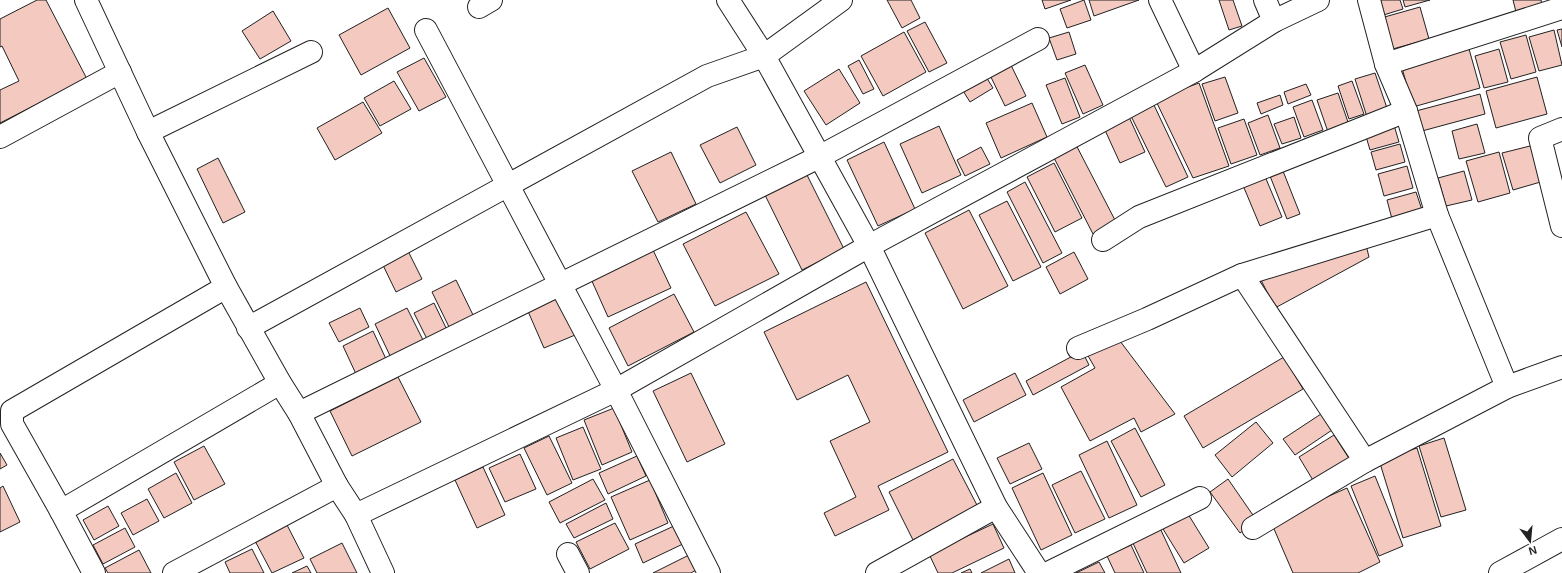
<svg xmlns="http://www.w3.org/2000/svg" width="1562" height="573" viewBox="0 0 1562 573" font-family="Helvetica,sans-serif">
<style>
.building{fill:#f3c9c0;stroke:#222}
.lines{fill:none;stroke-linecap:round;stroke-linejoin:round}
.minor-casing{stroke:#222;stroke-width:24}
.trunk-casing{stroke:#222;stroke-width:24}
.minor{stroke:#fff;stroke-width:22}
.trunk{stroke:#fff;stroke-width:22}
</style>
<rect width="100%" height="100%" fill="#fff"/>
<g class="building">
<polygon points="37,0 46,0 87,79 0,123 0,90 19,81 2,46 0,47 0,19"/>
<polygon points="887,0 911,0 920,18 902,28"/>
<polygon points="1042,0 1071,0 1045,9"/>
<polygon points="1084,0 1091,20 1067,28 1060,9"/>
<polygon points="1089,0 1139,0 1094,16"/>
<polygon points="1219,0 1233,0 1242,26 1229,30"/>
<polygon points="1372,0 1400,0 1403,9 1377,17"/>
<polygon points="1403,0 1430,0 1405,7"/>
<polygon points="1513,0 1541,0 1542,5 1516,12"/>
<polygon points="1420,7 1429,39 1389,50 1381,18"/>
<polygon points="388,8 410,48 361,75 339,35"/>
<polygon points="273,11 291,41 260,59 242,31"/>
<polygon points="925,22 947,63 929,72 907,31"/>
<polygon points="1562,29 1562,47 1557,30"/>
<polygon points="1554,30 1562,65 1539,71 1529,37"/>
<polygon points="904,32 926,72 883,96 861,56"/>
<polygon points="1069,32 1076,54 1057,60 1049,38"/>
<polygon points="1526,35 1536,72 1511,79 1500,42"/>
<polygon points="1469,49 1480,88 1413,107 1402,68"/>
<polygon points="1499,49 1508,82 1484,88 1475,56"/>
<polygon points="424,58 446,97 419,111 397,72"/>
<polygon points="859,60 874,89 863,94 848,66"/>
<polygon points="1009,61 1026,96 1005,106 988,71"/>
<polygon points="1085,65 1103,105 1083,114 1065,73"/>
<polygon points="839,69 860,103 826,125 804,91"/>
<polygon points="983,72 993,88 970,102 960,86"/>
<polygon points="1375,73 1388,111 1367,117 1355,79"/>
<polygon points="1225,77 1238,113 1215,121 1202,84"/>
<polygon points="1537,77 1547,114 1496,128 1486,91"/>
<polygon points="1065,78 1080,117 1062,124 1046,85"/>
<polygon points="394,81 411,109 380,126 364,98"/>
<polygon points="1352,81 1364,114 1349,119 1338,86"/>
<polygon points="1199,83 1229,166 1193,178 1155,99"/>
<polygon points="1306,84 1311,95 1288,104 1284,92"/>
<polygon points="1338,93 1349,125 1328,132 1317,100"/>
<polygon points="1480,94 1485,114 1422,131 1416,111"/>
<polygon points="1280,95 1283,105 1261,114 1257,103"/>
<polygon points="1312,100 1323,130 1304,137 1293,107"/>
<polygon points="363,102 382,133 335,160 317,128"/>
<polygon points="1032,103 1047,137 1001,158 986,123"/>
<polygon points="1153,103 1188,177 1166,187 1129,112"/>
<polygon points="1268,115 1280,148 1260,155 1248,123"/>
<polygon points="1129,117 1145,152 1120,163 1104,128"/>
<polygon points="1294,117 1301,138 1282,144 1274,124"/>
<polygon points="1244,119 1257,155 1231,164 1218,128"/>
<polygon points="1477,124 1485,153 1459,159 1452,131"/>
<polygon points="1394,125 1399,142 1370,150 1365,133"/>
<polygon points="939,126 961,175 922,193 900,144"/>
<polygon points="737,127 756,165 720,183 700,145"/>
<polygon points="1074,141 1116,222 1093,234 1051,152"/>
<polygon points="884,142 915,209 878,226 847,160"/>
<polygon points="1400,144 1405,162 1376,170 1371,152"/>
<polygon points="1534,145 1544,181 1513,190 1502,153"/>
<polygon points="981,147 990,164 965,176 957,160"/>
<polygon points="671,152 696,204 658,222 632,171"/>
<polygon points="1499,152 1510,193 1478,202 1466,161"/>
<polygon points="218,158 245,212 223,223 197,169"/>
<polygon points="1054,163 1082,218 1055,232 1027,177"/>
<polygon points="1407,166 1413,188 1384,196 1378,174"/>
<polygon points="1283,171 1300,214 1287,219 1270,176"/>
<polygon points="1464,171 1472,200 1446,206 1438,178"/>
<polygon points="1264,174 1282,217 1260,226 1242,183"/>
<polygon points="807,175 844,249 802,270 765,195"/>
<polygon points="1025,182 1062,253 1043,263 1007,192"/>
<polygon points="1416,192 1422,210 1392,219 1387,200"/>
<polygon points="1007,201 1041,267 1013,281 979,215"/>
<polygon points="969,210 1008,286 963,309 925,233"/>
<polygon points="746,212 779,274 715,306 683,244"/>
<polygon points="405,245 422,279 396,292 379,257"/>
<polygon points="1366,245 1369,257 1275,308 1260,278"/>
<polygon points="653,250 671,288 608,317 591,279"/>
<polygon points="1074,252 1088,279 1060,294 1046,267"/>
<polygon points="456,280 474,317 450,329 432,292"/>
<polygon points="866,282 948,452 878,486 889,510 835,536 824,513 856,497 830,441 870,422 848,375 797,400 764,332"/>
<polygon points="563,294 580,333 544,348 527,309"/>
<polygon points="674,294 694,332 628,366 609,328"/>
<polygon points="434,303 448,332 428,341 414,313"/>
<polygon points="360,308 369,327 339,342 329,323"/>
<polygon points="407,308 425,344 392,360 375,324"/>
<polygon points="373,331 386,359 356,374 343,346"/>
<polygon points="1117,337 1175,414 1141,432 1134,418 1090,441 1061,387 1095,368 1087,354"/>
<polygon points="1082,351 1089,365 1033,395 1026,381"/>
<polygon points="1284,357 1303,389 1203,448 1184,416"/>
<polygon points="691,373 725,444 687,462 653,391"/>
<polygon points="1015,373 1026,395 974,422 963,400"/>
<polygon points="398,377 421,422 352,456 330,411"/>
<polygon points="614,408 632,452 602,465 584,420"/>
<polygon points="1324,412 1335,428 1295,455 1283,439"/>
<polygon points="1256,422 1273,443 1232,477 1215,455"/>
<polygon points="583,427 601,469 573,480 556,438"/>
<polygon points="1135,428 1165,485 1141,497 1111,441"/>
<polygon points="1334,435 1350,460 1314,482 1299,457"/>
<polygon points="549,436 572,483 547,495 524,448"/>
<polygon points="1444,438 1466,510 1441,517 1419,446"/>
<polygon points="1107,441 1137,505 1109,518 1079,455"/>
<polygon points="1029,443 1042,469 1010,484 997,458"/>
<polygon points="204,446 225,484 194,500 174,462"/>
<polygon points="1417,448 1441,526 1403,538 1379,460"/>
<polygon points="0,453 7,465 0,469"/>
<polygon points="520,454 536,489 505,502 489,468"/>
<polygon points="637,456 646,476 608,494 599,473"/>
<polygon points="953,459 978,507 913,540 889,492"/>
<polygon points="483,467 505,515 477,528 455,480"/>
<polygon points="1081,471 1105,519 1075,533 1052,485"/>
<polygon points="176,473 192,503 164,518 148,489"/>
<polygon points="1043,473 1072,535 1041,550 1012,488"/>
<polygon points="1375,476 1403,546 1379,556 1351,486"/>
<polygon points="593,479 605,500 560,523 549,502"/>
<polygon points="1228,479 1257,521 1240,533 1210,492"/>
<polygon points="650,480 668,523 630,540 611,497"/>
<polygon points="3,486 20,522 0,532 0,488"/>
<polygon points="1347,488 1380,562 1358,573 1293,573 1271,522"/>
<polygon points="147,499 159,521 133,535 121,513"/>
<polygon points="606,503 613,519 574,538 566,524"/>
<polygon points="108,506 119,526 94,540 83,520"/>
<polygon points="1188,514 1209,548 1184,563 1163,529"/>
<polygon points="286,523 304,558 272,573 254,539"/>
<polygon points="615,523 629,549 590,569 576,542"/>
<polygon points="993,524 1004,548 952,573 938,573 929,554"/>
<polygon points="676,525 685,543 643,563 635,544"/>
<polygon points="1159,526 1181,573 1147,573 1131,539"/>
<polygon points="125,528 135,547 103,564 93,545"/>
<polygon points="342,543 357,573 317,573 310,559"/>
<polygon points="1131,545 1144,573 1115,573 1107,556"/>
<polygon points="252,549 264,573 230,573 225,562"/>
<polygon points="139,550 151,573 108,573 105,568"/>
<polygon points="689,555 696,570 691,573 653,573"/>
<polygon points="1009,559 1015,573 981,573"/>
<polygon points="1099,562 1105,573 1076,573"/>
<polygon points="307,566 311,573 292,573"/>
<polygon points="970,569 972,573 961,573"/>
</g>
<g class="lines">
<g class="minor-casing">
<g id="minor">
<polyline points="86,0 148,132 226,287 280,383 299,413 337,486 356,515 383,573"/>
<polyline points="728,0 764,56 869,246 996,507 1039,573"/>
<polyline points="1160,0 1194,71"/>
<polyline points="1265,0 1274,21"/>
<polyline points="1369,0 1386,64 1406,111 1437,215 1507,387"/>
<polyline points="479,7 491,0"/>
<polyline points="426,30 616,390 709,573"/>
<polyline points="1386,64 1562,8"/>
<polyline points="1562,129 1540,138 1562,226"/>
<polyline points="148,132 311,52"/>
<polyline points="0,137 120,72"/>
<polyline points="1103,240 1139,217 1406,111"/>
<polyline points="1242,275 1365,461"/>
<polyline points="226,287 12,411 12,424 61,511 280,383"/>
<polyline points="248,328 707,76 764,56 841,0"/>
<polyline points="1078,348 1147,319 1242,275 1437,215"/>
<polyline points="299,413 819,157 1038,39"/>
<polyline points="61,511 94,573"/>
<polyline points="356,515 616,390 869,246 1194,71 1274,21 1318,0"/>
<polyline points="1253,528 1365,461 1507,387 1562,367"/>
<polyline points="568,554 578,573"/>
<polyline points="174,573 337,486"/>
<polyline points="877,573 996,507"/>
<polyline points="1048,573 1200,498"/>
</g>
</g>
<g class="trunk-casing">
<polyline id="trunk" points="1500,573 1562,539"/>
</g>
<use href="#minor" class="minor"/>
<use href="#trunk" class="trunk"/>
</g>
<g transform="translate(1530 541) rotate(164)" stroke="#ffffff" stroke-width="3" paint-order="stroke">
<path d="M0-3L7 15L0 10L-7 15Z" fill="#222222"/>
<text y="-6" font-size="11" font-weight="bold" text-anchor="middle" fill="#222222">N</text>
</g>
</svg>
